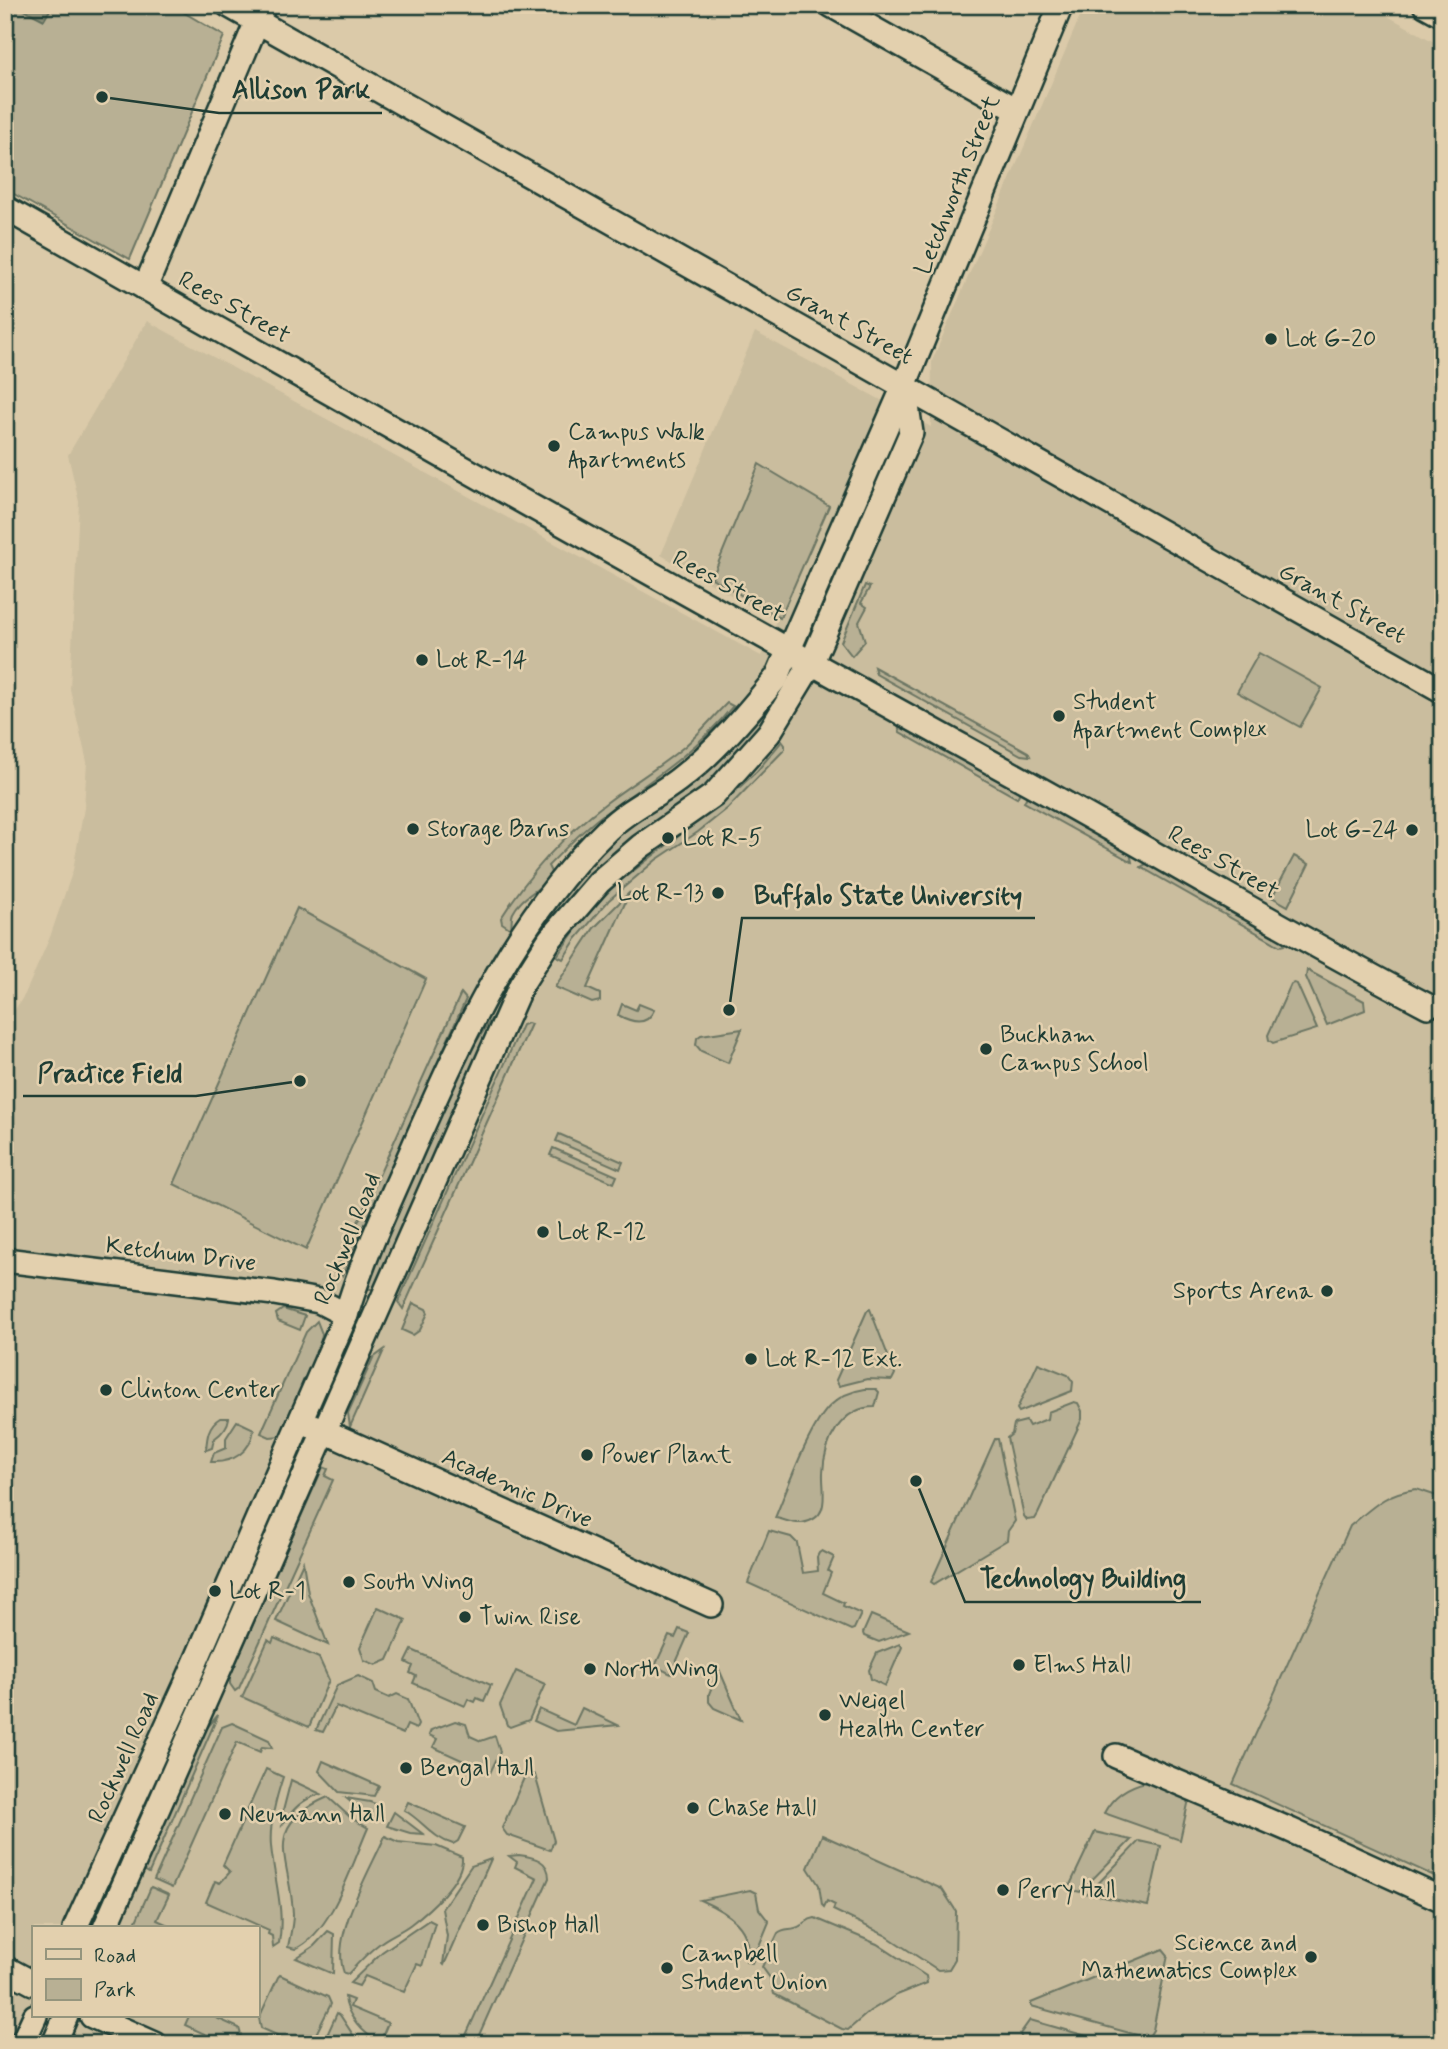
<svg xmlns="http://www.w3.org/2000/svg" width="1448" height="2049" viewBox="0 0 1448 2049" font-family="Mynerve,sans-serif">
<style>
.built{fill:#cabd9e;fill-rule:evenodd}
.green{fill:#b8b094;stroke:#6c7664;stroke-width:2}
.water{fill:#898d76;stroke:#5f6d5c;stroke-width:2}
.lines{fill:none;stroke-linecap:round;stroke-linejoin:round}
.minor-casing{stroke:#1f3d34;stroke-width:28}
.minor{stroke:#e3d0ae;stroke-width:23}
.poi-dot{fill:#1f3d34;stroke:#e3d0ae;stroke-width:2.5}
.labels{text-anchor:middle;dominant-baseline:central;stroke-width:5;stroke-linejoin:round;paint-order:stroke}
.street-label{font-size:24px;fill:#1f3d34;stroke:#e3d0ae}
.poi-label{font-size:24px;fill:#1f3d34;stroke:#e3d0ae;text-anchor:start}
.leader{fill:none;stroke:#1f3d34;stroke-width:2.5}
.callout-dot{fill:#1f3d34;stroke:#e3d0ae;stroke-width:2.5}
.callout-label{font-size:26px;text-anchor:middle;font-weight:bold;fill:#1f3d34;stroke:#e3d0ae;stroke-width:5;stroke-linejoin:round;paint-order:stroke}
</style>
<rect width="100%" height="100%" fill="#dbcaa9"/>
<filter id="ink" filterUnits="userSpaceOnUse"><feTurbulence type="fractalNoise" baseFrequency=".0143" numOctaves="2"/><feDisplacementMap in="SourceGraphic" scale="14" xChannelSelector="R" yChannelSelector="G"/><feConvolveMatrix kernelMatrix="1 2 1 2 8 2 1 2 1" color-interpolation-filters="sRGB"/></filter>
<g filter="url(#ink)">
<path class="built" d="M1085 5H1368L1443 47V2044H5V1025L25 994 50 937 73 870 84 808 87 762 70 689 79 502 68 455 147 321 761 656 776 621 661 555 755 332 931 427 932 361ZM33 1928H257V2016H33Z"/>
<g class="green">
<polygon points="5,5 171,5 224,36 130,259 5,189"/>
<polygon points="899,427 901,430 814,637 808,634 894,429"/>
<polygon points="759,464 829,506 780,618 712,578"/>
<polygon points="865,585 870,587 861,603 867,607 859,622 865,641 852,656 841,642"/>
<polygon points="1259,653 1322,688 1300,727 1237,692"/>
<polygon points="874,667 1028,752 1030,756 1021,755 876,674"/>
<path d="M787 683 751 740 712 783 533 945C532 928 608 843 625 830 641 816 661 806 677 792 715 757 750 719 787 683Z"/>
<path d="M727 703 733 706C696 752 650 781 604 814 583 829 565 849 548 866L551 872C546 889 522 894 513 913 511 917 512 923 511 929L502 923 501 918C529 874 565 834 606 803 632 783 660 767 685 746 700 733 713 717 727 703Z"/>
<polygon points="898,725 1020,792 1017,798 900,732"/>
<polygon points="782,741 785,745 785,749 728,808 698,832 656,860 609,900 576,939 563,959 557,956 585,916 615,885 728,798 757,771"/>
<polygon points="1027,796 1130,853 1132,862 1024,802"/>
<polygon points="1294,856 1309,864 1288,906 1272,897"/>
<polygon points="1148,863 1287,941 1284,945 1280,946 1141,867"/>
<polygon points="630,892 587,988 600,994 600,1001 592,1003 555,987 594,928"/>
<polygon points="297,908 426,979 306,1250 174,1184"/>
<polygon points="1307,970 1364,1001 1365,1010 1327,1025 1306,977"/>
<polygon points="1294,983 1297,984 1317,1029 1273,1043 1269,1040 1268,1035 1291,984"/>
<polygon points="461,993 466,999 342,1276 335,1273"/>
<path d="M622 1004 636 1010 639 1004 654 1010C647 1027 631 1022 618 1015Z"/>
<polygon points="495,1013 497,1013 377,1289 369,1289 365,1283 464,1061"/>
<polygon points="528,1023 531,1024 403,1309 398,1302 522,1025"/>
<polygon points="742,1029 728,1063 701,1051 696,1045 697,1038 701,1035"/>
<polygon points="559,1134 623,1162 620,1169 556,1141"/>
<polygon points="553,1148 617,1176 614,1183 550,1155"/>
<polygon points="413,1303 426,1309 428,1313 420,1330 413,1335 402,1330"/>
<polygon points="283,1309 305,1316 300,1330 278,1321 276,1314"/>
<polygon points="870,1309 895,1374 892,1380 867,1379 839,1386 836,1380 867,1311"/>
<polygon points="317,1321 322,1334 321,1344 280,1436 270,1437 261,1433 306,1332"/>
<polygon points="384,1350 350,1427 348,1413 373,1358"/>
<polygon points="1038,1363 1068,1375 1073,1382 1072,1391 1019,1412 1017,1409"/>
<path d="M865 1389H876L879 1392 875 1407C841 1407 824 1442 823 1473 822 1492 832 1518 802 1523 792 1524 784 1519 775 1518 787 1489 810 1424 831 1405 841 1395 852 1391 865 1389Z"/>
<polygon points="1074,1402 1078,1403 1082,1411 1082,1419 1038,1514 1035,1519 1027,1520 1024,1516 1007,1438 1012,1434 1014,1424 1026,1421 1029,1426 1047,1419 1048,1412"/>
<path d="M220 1418H229C228 1427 221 1434 214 1439L212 1448 206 1450C207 1437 208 1425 220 1418Z"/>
<path d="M237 1421 254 1429C251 1452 233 1463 211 1462L214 1453 226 1448V1438Z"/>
<polygon points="995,1439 998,1439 1015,1521 1008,1531 1007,1540 934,1584 931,1582"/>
<polygon points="296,1462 300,1463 207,1667 205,1665"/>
<polygon points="323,1467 328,1469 325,1476 333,1480 239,1688 235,1691 230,1684 230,1676"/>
<path d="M1416 1489 1443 1498V1880L1233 1784 1350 1526C1373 1507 1385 1493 1416 1489Z"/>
<polygon points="769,1531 791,1537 797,1543 803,1573 818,1571 817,1557 819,1553 822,1551 834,1557 828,1571 831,1573 823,1593 844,1603 843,1606 861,1614 854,1629 851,1630 748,1583"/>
<polygon points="303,1562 308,1593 328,1645 276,1621"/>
<polygon points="378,1607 406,1620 388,1660 376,1665 364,1660 360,1647"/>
<polygon points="871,1615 909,1631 879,1642 864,1636 863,1633"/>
<polygon points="679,1629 689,1633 671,1674 655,1666 669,1636 675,1638"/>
<polygon points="274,1638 319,1658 329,1680 309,1727 242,1697 268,1640 272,1643"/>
<polygon points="900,1644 902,1647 885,1686 871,1679 869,1670 877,1653"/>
<polygon points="412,1650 491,1685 484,1701 477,1698 475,1702 468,1699 465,1706 413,1683 416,1676 410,1673 413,1666 406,1662"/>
<polygon points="719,1669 741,1720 714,1708 709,1702 709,1694"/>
<polygon points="516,1671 545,1684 529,1720 510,1727 507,1725 500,1705"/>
<polygon points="358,1676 373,1683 376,1692 389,1698 397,1694 408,1699 418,1725 416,1729 407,1725 403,1734 336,1706 323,1732 316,1730 337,1685"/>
<polygon points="582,1708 618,1725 556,1731 534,1721 539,1709 574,1725"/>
<polygon points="183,1715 188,1719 95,1928 86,1928"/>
<polygon points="218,1715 149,1873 144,1870 206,1729"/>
<polygon points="455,1721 466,1724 470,1736 481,1741 495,1736 500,1752 490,1773 433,1747 437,1739 429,1735 431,1730"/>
<polygon points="232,1723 269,1740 272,1748 262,1747 260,1752 237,1742 172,1888 154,1880 222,1727"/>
<polygon points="323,1761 379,1786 374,1796 339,1792 319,1771"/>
<path d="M266 1769 283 1777C276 1798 269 1823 271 1846 274 1879 285 1910 279 1943L273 1947 272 1936 268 1934 269 1930 206 1902 215 1881 220 1883 230 1872 223 1865Z"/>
<polygon points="527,1771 535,1775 554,1841 550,1850 507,1835 502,1828"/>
<path d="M291 1780 321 1794C302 1799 293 1809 282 1825L283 1811Z"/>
<path d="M1146 1782 1158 1783 1190 1795 1180 1840 1104 1813C1113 1796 1128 1786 1146 1782Z"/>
<path d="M328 1797 351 1818 368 1828C352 1864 332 1933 295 1949L288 1947C290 1936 293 1925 293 1914 291 1858 259 1827 328 1797Z"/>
<polygon points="346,1798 370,1802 381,1806 374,1821"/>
<path d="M408 1802 465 1827 458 1841 453 1844C432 1838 423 1821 404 1810Z"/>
<polygon points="394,1812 423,1834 410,1833 387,1826"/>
<polygon points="1095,1832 1131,1840 1080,1892 1068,1889"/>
<polygon points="822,1835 942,1889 956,1911 955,1959 949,1969 938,1970 885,1935 833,1910 835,1905 827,1901 824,1907 822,1905 819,1885 808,1868"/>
<path d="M385 1836 398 1842 436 1846 462 1857C464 1880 428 1911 411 1924 401 1932 388 1936 379 1944 367 1953 358 1963 348 1974L344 1973C330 1936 370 1871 385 1836Z"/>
<polygon points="1139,1841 1161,1846 1148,1906 1088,1894"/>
<path d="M519 1855C534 1857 549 1860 549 1878L475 2044H462L537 1878 515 1867 517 1862 509 1856Z"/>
<polygon points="491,1859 444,1965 443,1964 447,1936 442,1909 471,1866"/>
<polygon points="151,1887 169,1895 157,1920 175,1928 133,1928"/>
<path d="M750 1890 756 1893 759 1909 769 1922 752 1963 746 1962C755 1928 727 1912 700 1900Z"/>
<path d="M815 1918 877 1944 926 1976 927 1983 897 1995 870 2011 848 2030 842 2029 774 1994 770 1978 762 1967 778 1933C785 1927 792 1931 800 1926 806 1923 807 1919 815 1918Z"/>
<polygon points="429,1920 435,1923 422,1966 417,1964 404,1992 365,1976 359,1986 350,1983 382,1952"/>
<polygon points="328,1931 334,1934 333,1974 296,1958 314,1946"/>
<polygon points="1163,1949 1168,1955 1153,2030 1148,2038 1031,2006 1031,2003"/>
<polygon points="280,1975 328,1997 331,2004 311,2044 297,2044 261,2028 259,2018 278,1977"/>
<path d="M345 1997 353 2000 350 2007 388 2023 380 2042C364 2035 346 2015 345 1997Z"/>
<polygon points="337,2013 340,2015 359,2044 323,2044"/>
<polygon points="189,2016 212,2016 239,2028 241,2035 237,2044 226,2044 185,2025"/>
<polygon points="1030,2020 1104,2041 1106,2043 1024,2044 1020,2034"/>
</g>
<polygon class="water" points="5,5 53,5 44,20 17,6 5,26"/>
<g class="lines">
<g class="minor-casing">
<g id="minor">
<polyline points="228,5 1443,691"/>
<polyline points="831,5 1017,110"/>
<polyline points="1425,5 1443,15"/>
<path d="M5 208C345 402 685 594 1027 782 1161 856 1292 935 1428 1006"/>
<polyline points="145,288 264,5"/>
<polyline points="5,1260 274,1293 319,1301 346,1315"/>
<polyline points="313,1426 711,1605"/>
<polyline points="1116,1756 1290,1830 1443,1900"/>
<path d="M75 1928 186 1684 346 1315C363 1257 389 1203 413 1148 464 1033 516 917 608 829 628 809 656 797 678 780 715 752 748 713 777 677L904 386 1061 5"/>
<polyline points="105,1928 521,985 550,939 599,882 641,846 714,795 769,733 811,664 911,433 904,386"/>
<polyline points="5,1968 33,1983"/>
<polyline points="92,2016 155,2044"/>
<polyline points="22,2044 35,2016"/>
<polyline points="54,2044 66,2016"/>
</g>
</g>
<use href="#minor" class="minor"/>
</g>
</g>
<g class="poi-dot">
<circle cx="1271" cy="339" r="7"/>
<circle cx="554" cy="446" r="7"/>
<circle cx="422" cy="660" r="7"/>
<circle cx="1059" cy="716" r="7"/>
<circle cx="413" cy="829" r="7"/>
<circle cx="1412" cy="830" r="7"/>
<circle cx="668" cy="838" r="7"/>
<circle cx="718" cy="893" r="7"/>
<circle cx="986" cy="1049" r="7"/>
<circle cx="543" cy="1232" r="7"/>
<circle cx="1327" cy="1291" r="7"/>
<circle cx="751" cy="1359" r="7"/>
<circle cx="106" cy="1390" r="7"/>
<circle cx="587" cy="1455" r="7"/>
<circle cx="349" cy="1582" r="7"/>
<circle cx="215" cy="1591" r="7"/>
<circle cx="465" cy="1617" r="7"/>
<circle cx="1019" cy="1665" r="7"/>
<circle cx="590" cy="1669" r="7"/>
<circle cx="825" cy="1715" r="7"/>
<circle cx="406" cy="1768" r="7"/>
<circle cx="693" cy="1808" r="7"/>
<circle cx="225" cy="1814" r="7"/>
<circle cx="1003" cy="1890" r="7"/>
<circle cx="483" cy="1925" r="7"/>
<circle cx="1311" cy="1957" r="7"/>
<circle cx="667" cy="1968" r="7"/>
</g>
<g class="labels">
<g class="street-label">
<text transform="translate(958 185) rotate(-68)">Letchworth Street</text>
<text transform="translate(234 308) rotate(29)">Rees Street</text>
<text transform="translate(849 325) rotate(29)">Grant Street</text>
<text transform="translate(728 587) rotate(29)">Rees Street</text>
<text transform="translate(1342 604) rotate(29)">Grant Street</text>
<text transform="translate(1223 863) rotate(30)">Rees Street</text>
<text transform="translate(348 1239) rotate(-68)">Rockwell Road</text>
<text transform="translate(181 1255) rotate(7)">Ketchum Drive</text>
<text transform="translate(517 1489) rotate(24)">Academic Drive</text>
<text transform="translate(124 1758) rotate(-66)">Rockwell Road</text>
</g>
<g class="poi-label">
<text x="1285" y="339">Lot G-20</text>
<text x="568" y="432">Campus Walk<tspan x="568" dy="28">Apartments</tspan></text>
<text x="436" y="660">Lot R-14</text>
<text x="1073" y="702">Student<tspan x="1073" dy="28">Apartment Complex</tspan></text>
<text x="427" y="829">Storage Barns</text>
<text x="1398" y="830" text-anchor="end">Lot G-24</text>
<text x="682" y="838">Lot R-5</text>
<text x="704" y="893" text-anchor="end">Lot R-13</text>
<text x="1000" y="1035">Buckham<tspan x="1000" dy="28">Campus School</tspan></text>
<text x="557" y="1232">Lot R-12</text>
<text x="1313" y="1291" text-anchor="end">Sports Arena</text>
<text x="765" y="1359">Lot R-12 Ext.</text>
<text x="120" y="1390">Clinton Center</text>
<text x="601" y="1455">Power Plant</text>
<text x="363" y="1582">South Wing</text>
<text x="229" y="1591">Lot R-1</text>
<text x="479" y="1617">Twin Rise</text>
<text x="1033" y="1665">Elms Hall</text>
<text x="604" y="1669">North Wing</text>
<text x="839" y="1701">Weigel<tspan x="839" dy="28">Health Center</tspan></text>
<text x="420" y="1768">Bengal Hall</text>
<text x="707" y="1808">Chase Hall</text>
<text x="239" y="1814">Neumann Hall</text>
<text x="1017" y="1890">Perry Hall</text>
<text x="497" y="1925">Bishop Hall</text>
<text x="1297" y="1943" text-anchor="end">Science and<tspan x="1297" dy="28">Mathematics Complex</tspan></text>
<text x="681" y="1954">Campbell<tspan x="681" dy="28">Student Union</tspan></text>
</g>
</g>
<path class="leader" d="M102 97L219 113H382M729 1010L742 918H1035M300 1081L196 1096H23M916 1481L965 1602H1201"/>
<g class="callout-dot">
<circle cx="102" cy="97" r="7"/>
<circle cx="729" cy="1010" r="7"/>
<circle cx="300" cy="1081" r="7"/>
<circle cx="916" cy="1481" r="7"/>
</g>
<g class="callout-label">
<text x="301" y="98">Allison Park</text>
<text x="888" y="904">Buffalo State University</text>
<text x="110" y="1082">Practice Field</text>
<text x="1083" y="1587">Technology Building</text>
</g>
<rect width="1448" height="2049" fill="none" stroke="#e3d0ae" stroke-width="28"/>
<rect x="14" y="14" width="1420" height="2021" fill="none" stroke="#1f3d34" stroke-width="2.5" filter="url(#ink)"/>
<rect x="32" y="1926" width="228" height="91" fill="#e3d0ae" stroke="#95957d" stroke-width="2"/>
<rect x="46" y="1949" width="35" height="10" fill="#e3d0ae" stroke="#95957d" stroke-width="2"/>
<text x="94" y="1962" font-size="21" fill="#1f3d34">Road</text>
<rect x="46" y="1979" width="35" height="21" fill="#b8b094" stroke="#95957d" stroke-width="2"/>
<text x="94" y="1996" font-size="21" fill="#1f3d34">Park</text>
</svg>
